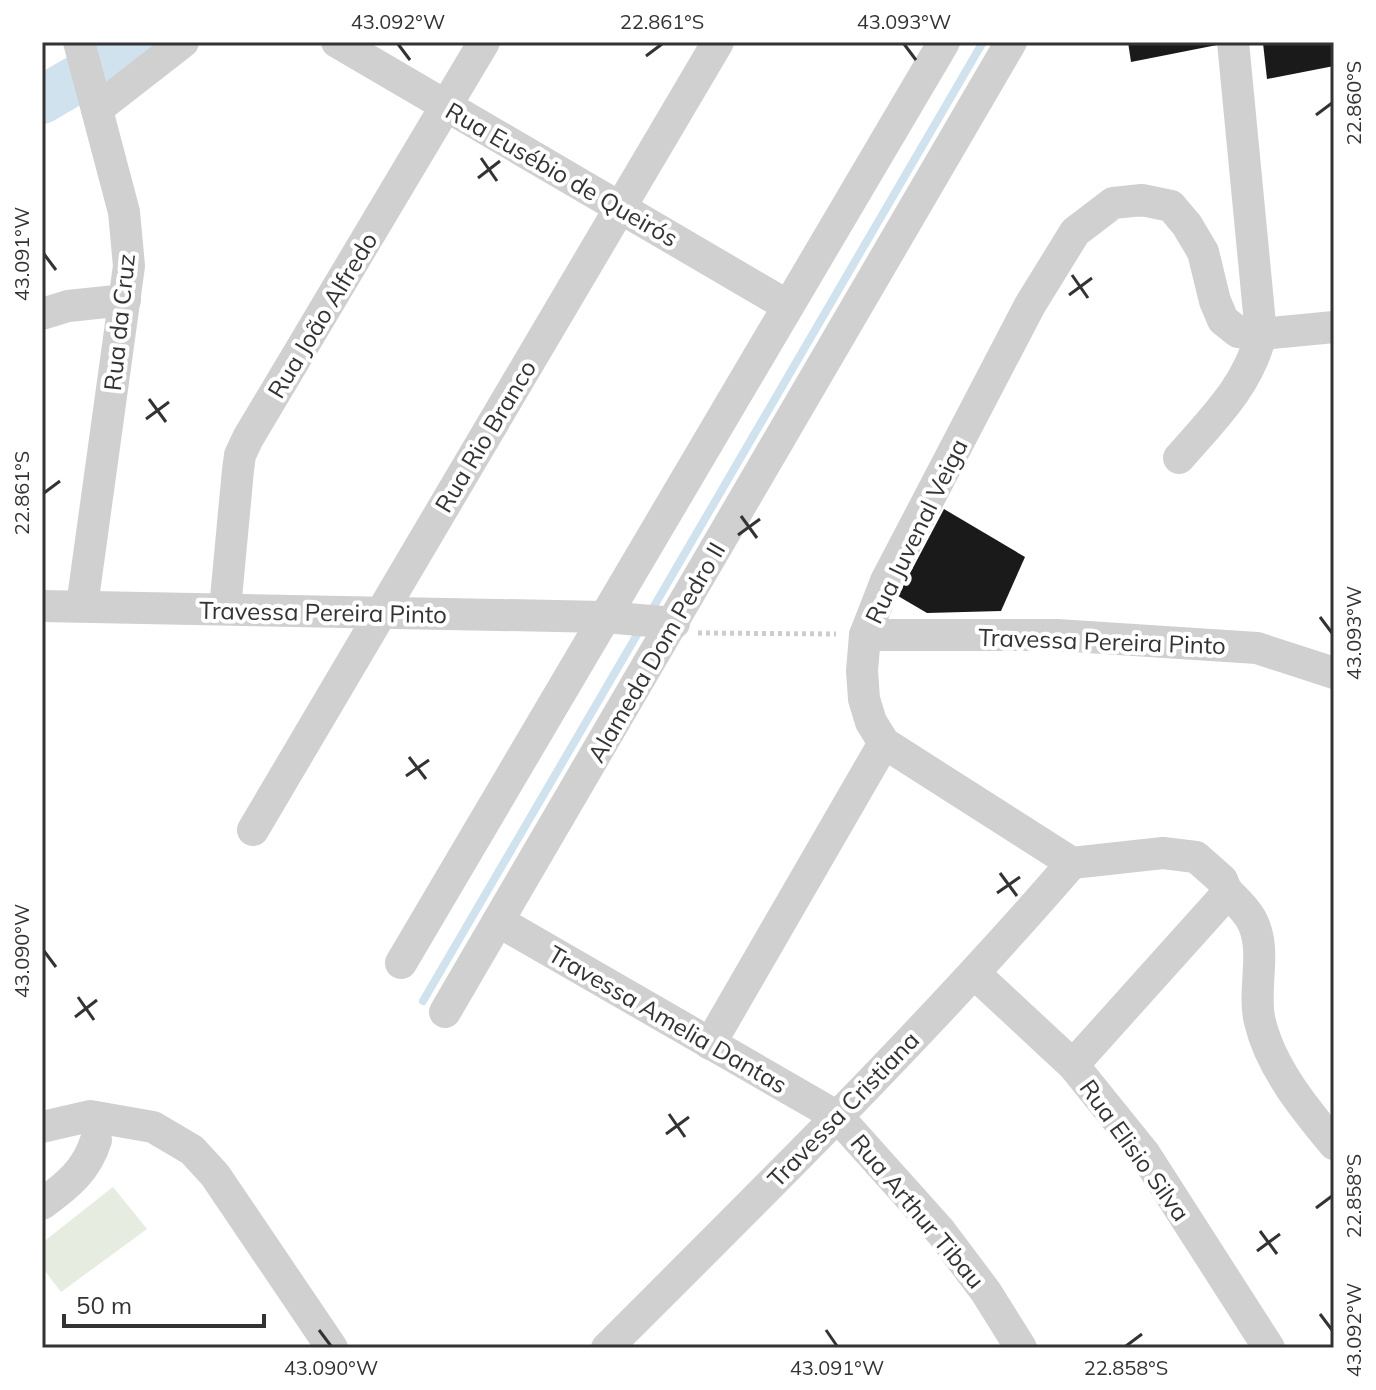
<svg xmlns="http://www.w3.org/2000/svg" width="1376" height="1390" viewBox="0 0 1376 1390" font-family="Mulish,sans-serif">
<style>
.green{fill:#e6ecdf}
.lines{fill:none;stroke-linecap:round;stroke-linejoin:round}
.stream{stroke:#cfe2ee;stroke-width:8}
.river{stroke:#cfe2ee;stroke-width:48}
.building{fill:#1a1a1a}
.path{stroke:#cdcdcd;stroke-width:5;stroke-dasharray:4 4;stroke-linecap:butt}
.street{stroke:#d0d0d0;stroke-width:32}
.ticks{fill:none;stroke:#333;stroke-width:3}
.labels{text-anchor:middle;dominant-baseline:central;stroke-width:8;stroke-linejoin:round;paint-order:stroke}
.street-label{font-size:24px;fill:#333;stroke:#fff}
.neatline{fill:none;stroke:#333;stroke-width:3}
.ticks-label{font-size:20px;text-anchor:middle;fill:#333}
</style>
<rect width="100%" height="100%" fill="#fff"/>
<polygon class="green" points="113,1187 147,1229 61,1292 42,1267 42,1243"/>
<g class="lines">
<g class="stream">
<polyline points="650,613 983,42"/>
<polyline points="423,1001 641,628"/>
</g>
<path class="river" d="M42 100C74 80 108 63 139 42"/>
</g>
<g class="building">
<polygon points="1128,42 1217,42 1217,45 1131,62"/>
<polygon points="1269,42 1334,42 1334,66 1267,79 1263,43"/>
<polygon points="944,509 1025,557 1001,611 927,613 898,596"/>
</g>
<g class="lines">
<polyline class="path" points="698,633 836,634"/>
<g class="street">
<polyline points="79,42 124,212 129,266 82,606"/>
<polyline points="337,42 788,306"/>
<polyline points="97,109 183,42"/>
<polyline points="42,314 68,306 125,300"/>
<path d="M1179 458C1212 420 1249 385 1261 334L1233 42"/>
<polyline points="42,606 605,617 674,623"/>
<polyline points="225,609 238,470 240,455 248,438 484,42"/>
<polyline points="865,635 1057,635 1257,648 1334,673"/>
<polyline points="253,830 718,42"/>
<path d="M1226 890C1235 900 1248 911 1253 923 1267 953 1252 991 1260 1022 1271 1068 1305 1109 1334 1144"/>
<polyline points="498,921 838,1117 941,1232 986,1292 1021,1348"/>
<polyline points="401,963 944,42"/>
<polyline points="975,974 1073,1065 1144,1153 1269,1348"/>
<polyline points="445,1012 1011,42"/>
<polyline points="710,1044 884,743"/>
<polyline points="1073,1065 1224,897 1226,890 1222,880 1196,857 1163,853 1072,863 884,743 871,722 864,699 862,671 865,635 886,581 1030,305 1075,232 1113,203 1142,200 1171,206 1187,225 1203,252 1215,301 1223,320 1238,332 1261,334 1334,327"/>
<polyline points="42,1127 90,1116 153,1127 192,1150 215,1175 332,1348"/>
<path d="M42 1204C67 1186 87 1170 96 1140"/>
<path d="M607 1348C765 1190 925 1033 1072 863"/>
</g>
</g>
<path class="ticks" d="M398 44 410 60M904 44 916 60M646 56 662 44M1316 115 1332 103M481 158 497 181M478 178 500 161M44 254 56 270M1072 275 1088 298M1069 295 1092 278M149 399 166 422M146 419 169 402M44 493 60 481M741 516 757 538M738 535 760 519M1320 617 1332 633M409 757 426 779M406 776 429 760M1000 873 1017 896M997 893 1020 877M44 951 56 967M78 997 94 1020M75 1017 97 1000M669 1114 685 1137M666 1134 689 1117M1316 1208 1332 1196M1260 1231 1277 1254M1257 1251 1280 1234M1320 1314 1332 1330M319 1330 331 1346M826 1330 837 1346M1126 1346 1142 1334"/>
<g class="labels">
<g class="street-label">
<text transform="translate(562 174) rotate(30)">Rua Eusébio de Queirós</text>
<text transform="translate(322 315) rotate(-59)">Rua João Alfredo</text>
<text transform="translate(119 322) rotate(-84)">Rua da Cruz</text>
<text transform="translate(485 436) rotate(-59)">Rua Rio Branco</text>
<text transform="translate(916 531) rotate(-64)">Rua Juvenal Veiga</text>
<text transform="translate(323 612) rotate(1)">Travessa Pereira Pinto</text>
<text transform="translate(1102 641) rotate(2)">Travessa Pereira Pinto</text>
<text transform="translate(656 652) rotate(-60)">Alameda Dom Pedro II</text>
<text transform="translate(668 1019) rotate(30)">Travessa Amelia Dantas</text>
<text transform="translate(843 1109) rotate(-46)">Travessa Cristiana</text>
<text transform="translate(1135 1150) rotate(54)">Rua Elisio Silva</text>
<text transform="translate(918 1211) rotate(50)">Rua Arthur Tibau</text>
</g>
</g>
<rect width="1376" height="1390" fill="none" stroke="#ffffff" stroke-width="88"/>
<path d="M64 1314v12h200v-12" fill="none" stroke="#333333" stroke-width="4"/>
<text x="76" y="1314" font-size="24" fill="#333333" stroke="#ffffff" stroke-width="6" paint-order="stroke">50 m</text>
<rect x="44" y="44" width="1288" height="1302" class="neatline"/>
<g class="ticks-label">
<text x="398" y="29">43.092°W</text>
<text x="662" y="29">22.861°S</text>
<text x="904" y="29">43.093°W</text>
<text transform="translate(1354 103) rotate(-90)" y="7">22.860°S</text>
<text transform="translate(22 254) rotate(-90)" y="7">43.091°W</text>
<text transform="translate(22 493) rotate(-90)" y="7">22.861°S</text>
<text transform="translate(1354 633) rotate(-90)" y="7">43.093°W</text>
<text transform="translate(22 951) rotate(-90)" y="7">43.090°W</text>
<text transform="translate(1354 1196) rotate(-90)" y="7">22.858°S</text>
<text transform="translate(1354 1330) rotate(-90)" y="7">43.092°W</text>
<text x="331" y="1375">43.090°W</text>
<text x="837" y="1375">43.091°W</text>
<text x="1126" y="1375">22.858°S</text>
</g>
</svg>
